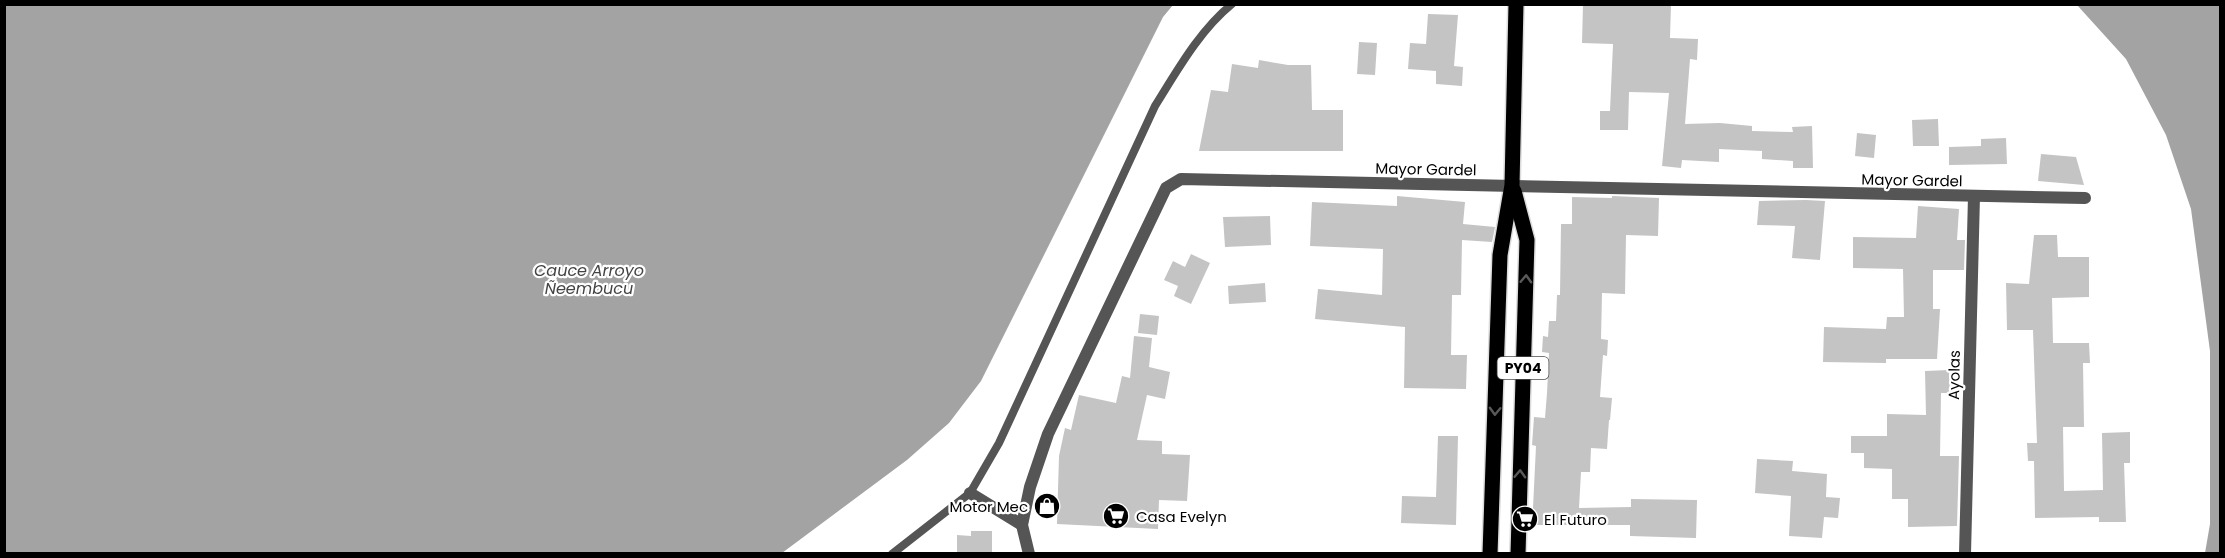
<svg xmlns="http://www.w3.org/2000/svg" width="2225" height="558" viewBox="0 0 2225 558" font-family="Poppins,sans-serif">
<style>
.water{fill:#a3a3a3}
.building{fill:#c4c4c4}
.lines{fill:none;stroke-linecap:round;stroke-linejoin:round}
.primary-casing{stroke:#dbdbdb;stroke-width:18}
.service{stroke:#555;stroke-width:8}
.minor{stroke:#555;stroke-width:12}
.primary{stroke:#000;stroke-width:15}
.oneway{stroke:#595959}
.labels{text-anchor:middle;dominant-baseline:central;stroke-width:4.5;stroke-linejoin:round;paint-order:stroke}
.shield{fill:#fff;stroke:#4c4c4c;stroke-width:1.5}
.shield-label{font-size:14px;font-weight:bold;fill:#000}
.street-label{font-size:15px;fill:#000;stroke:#fff}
.poi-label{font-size:15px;fill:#000;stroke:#fff;text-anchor:start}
.water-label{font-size:16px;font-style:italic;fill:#444;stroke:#fff}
</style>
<rect width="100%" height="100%" fill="#fff"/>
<g class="water">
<polygon points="4,5 5,4 1173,5 1163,17 981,381 949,423 907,460 782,553 5,553"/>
<polygon points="2077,5 2220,5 2220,553 2205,553 2210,524 2210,351 2191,209 2166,135 2126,59"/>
</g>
<g class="building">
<polygon points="1583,4 1671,4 1670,38 1698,39 1697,60 1690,59 1685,124 1720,123 1752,126 1752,131 1793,132 1792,127 1812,126 1813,168 1793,168 1793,161 1762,159 1762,151 1719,149 1719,162 1682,160 1681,168 1662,166 1669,93 1629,92 1628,130 1600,130 1600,111 1610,111 1613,44 1582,43"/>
<polygon points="1428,14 1458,15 1454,66 1463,67 1462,86 1436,84 1436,71 1408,69 1410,43 1426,44"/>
<polygon points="1359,42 1377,43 1375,75 1357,74"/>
<polygon points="1259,60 1288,65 1311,65 1312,110 1343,110 1343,151 1199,151 1211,90 1228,92 1232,64 1258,68"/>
<polygon points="1938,119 1939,146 1913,146 1912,120"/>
<polygon points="1857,133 1876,135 1874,158 1855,156"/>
<polygon points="2006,138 2007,164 1949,165 1949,147 1981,146 1981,139"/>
<polygon points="2041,154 2076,157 2084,185 2038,181"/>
<polygon points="1397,196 1465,202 1463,224 1495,227 1492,242 1462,240 1461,295 1452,295 1451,355 1467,355 1466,389 1404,388 1405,327 1315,319 1318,289 1382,295 1383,249 1310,246 1312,202 1397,206"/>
<polygon points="1612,196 1659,198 1658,236 1626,235 1625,294 1602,293 1601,339 1608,340 1607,356 1603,355 1600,397 1612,398 1610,420 1609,420 1607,449 1591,448 1590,472 1581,472 1579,508 1631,507 1631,499 1697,500 1696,538 1630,536 1630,525 1537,525 1529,516 1529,508 1533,508 1536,446 1532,445 1534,417 1545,418 1547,393 1549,353 1542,352 1543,336 1548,337 1549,321 1556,321 1557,295 1560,295 1561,224 1572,224 1572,197 1612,198"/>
<polygon points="1806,200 1825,201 1820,260 1792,258 1795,226 1757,225 1759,201"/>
<polygon points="1918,206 1959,209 1957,240 1965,240 1964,270 1933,270 1933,309 1940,309 1937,359 1886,359 1886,363 1823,362 1824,327 1886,329 1887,317 1904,317 1903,269 1853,268 1853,237 1916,238"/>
<polygon points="1270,216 1271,245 1225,247 1223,217"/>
<polygon points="2034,235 2057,235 2058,257 2089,257 2089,297 2052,298 2053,343 2089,343 2090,363 2083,363 2084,427 2063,427 2064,491 2103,490 2102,433 2130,432 2130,463 2124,463 2126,522 2099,522 2099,517 2035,518 2034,461 2028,461 2027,443 2037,443 2033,330 2007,330 2006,283 2029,284"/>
<polygon points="1191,254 1210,263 1191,304 1174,296 1178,286 1164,280 1173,261 1185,267"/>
<polygon points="1265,283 1266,302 1229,304 1228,286"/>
<polygon points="1140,314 1159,316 1157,335 1138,333"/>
<polygon points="1134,336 1152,338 1149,367 1170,372 1165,399 1147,395 1137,440 1162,441 1162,454 1190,455 1187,501 1159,500 1158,529 1057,524 1059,456 1065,428 1071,430 1079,395 1116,403 1122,376 1130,378"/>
<polygon points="1949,370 1950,393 1941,393 1940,456 1959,456 1957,526 1908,527 1908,499 1892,499 1892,469 1864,468 1864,453 1851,453 1851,436 1887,436 1887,414 1926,415 1925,371"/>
<polygon points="1438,436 1458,436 1456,525 1401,523 1402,496 1436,497"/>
<polygon points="1757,459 1793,461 1792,471 1827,474 1826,497 1840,498 1838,518 1824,517 1822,538 1789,536 1791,496 1755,493"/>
<polygon points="971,531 992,531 992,554 957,554 957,535 971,536"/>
</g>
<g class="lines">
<g class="primary-casing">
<g id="primary">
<polyline points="1514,191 1527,240 1518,554"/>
<polyline points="1490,554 1500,255 1512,185 1516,4"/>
</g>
</g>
<path class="service" d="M892 554 970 493 999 443 1155 106C1177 71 1199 31 1232 4"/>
<g class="minor">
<polyline points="970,493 1022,525"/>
<polyline points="1029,554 1022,525 1030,487 1048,434 1166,188 1181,179 2085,198"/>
<polyline points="1965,554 1974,196"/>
</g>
<use href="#primary" class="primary"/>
</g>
<defs><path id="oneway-chevron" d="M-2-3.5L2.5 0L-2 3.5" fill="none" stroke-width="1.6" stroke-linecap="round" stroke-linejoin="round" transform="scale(1.5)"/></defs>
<g class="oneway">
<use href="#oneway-chevron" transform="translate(1526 279) rotate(-88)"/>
<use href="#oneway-chevron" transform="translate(1495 411) rotate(92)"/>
<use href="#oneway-chevron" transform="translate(1520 474) rotate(-88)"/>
</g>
<defs>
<g id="shop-disc" transform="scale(1.35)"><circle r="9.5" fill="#000" stroke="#fff"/><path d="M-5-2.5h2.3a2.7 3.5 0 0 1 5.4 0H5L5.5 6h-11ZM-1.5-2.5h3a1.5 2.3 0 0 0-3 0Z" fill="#fff"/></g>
<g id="supermarket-disc" transform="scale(1.35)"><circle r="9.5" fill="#000" stroke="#fff"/><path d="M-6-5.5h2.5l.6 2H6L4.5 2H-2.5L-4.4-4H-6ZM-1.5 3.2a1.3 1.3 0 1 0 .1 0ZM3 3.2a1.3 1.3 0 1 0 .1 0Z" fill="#fff"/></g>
</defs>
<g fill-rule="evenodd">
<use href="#shop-disc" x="1047" y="506"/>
<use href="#supermarket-disc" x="1116" y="516"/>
<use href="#supermarket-disc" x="1525" y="519"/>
</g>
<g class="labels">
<rect class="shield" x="1497.5" y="357" width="51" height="22" rx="4.5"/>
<g class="shield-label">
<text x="1523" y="368">PY04</text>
</g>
<g class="street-label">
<text transform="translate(1426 169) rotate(1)">Mayor Gardel</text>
<text transform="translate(1912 180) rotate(1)">Mayor Gardel</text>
<text transform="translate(1954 375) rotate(-89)">Ayolas</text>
</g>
<g class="poi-label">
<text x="1028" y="506" text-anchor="end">Motor Mec</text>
<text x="1136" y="516">Casa Evelyn</text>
<text x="1544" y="519">El Futuro</text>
</g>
<g class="water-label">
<text x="589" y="270">Cauce Arroyo<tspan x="589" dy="18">Ñeembucu</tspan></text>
</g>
</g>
<rect width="2225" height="558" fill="none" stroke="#000000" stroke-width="12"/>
</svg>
